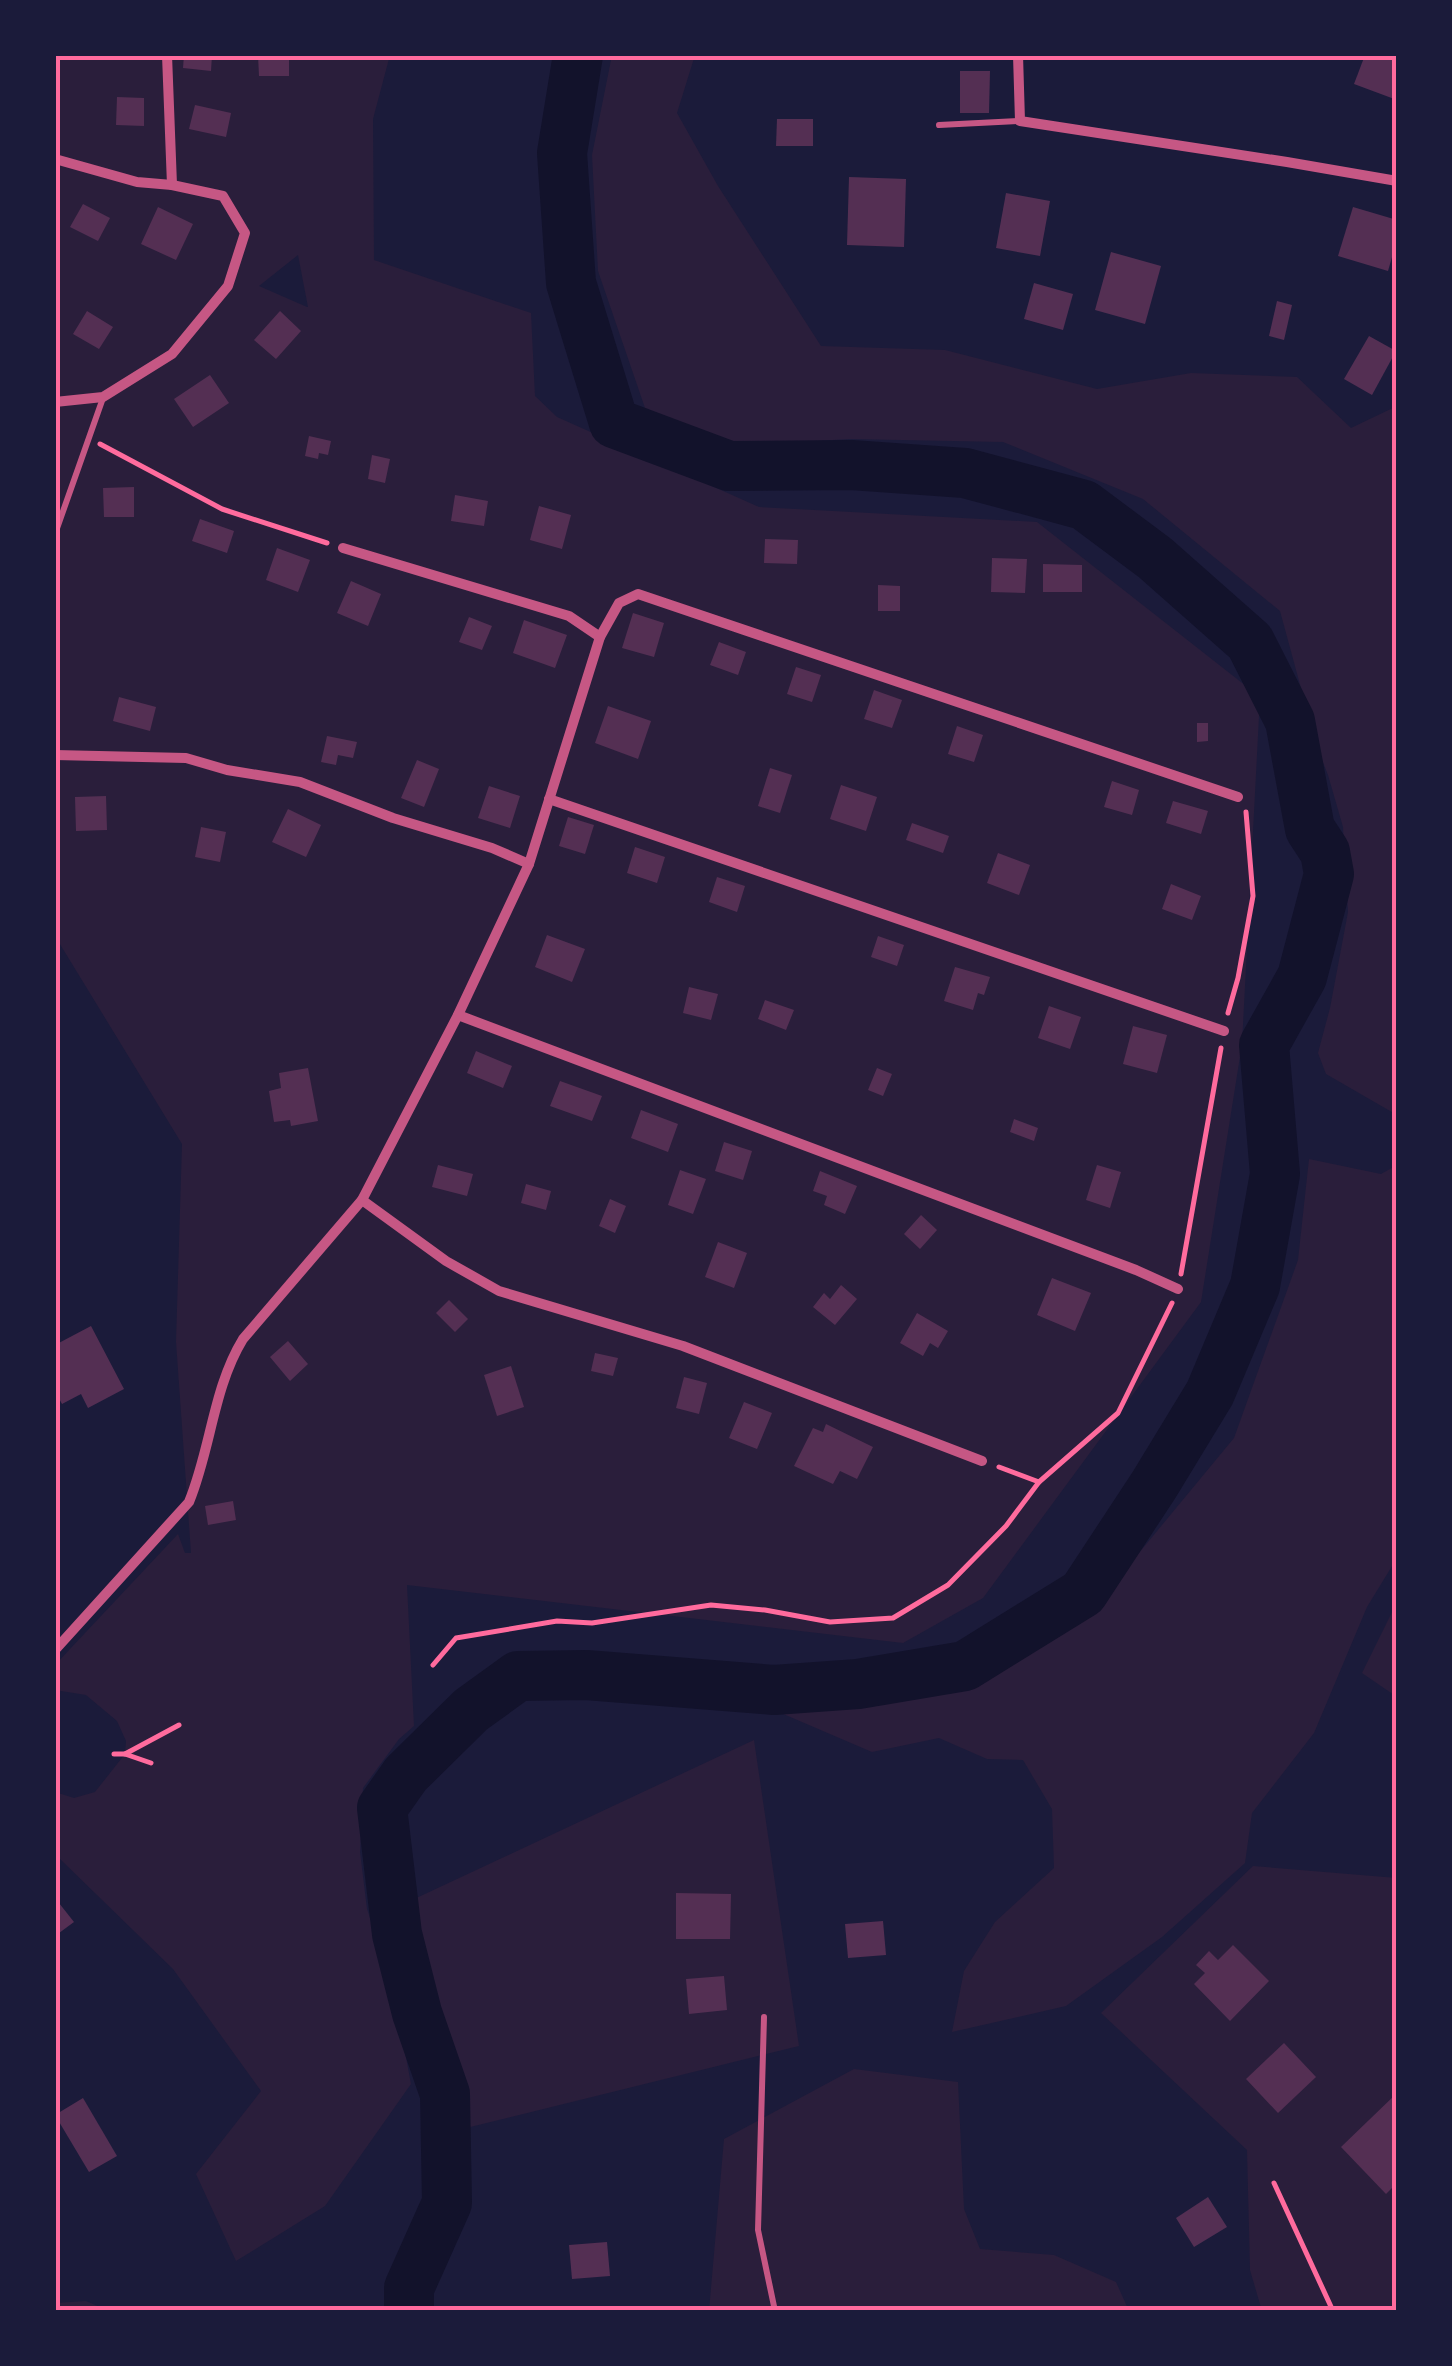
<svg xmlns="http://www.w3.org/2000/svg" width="1452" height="2366" viewBox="0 0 1452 2366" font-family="'Work Sans',sans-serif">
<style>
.green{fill:#2a1e3b;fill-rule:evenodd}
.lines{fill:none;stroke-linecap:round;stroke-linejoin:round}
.river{stroke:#12122b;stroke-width:50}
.building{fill:#542f53}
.path{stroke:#ff6b9d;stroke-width:5}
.service{stroke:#c65784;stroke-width:6}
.minor{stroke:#c65784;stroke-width:10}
.neatline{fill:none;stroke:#ff6b9d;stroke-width:4}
</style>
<rect width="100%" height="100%" fill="#1b1b3a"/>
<g class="green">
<path d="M55 55H390L373 119 374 260 531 313 535 396 557 417 759 507 1037 522 1260 697 1242 1044 1201 1302 983 1598 903 1643 407 1585 414 1726 399 1739 363 1788 360 1852 367 1909 393 1987 411 2084 325 2206 236 2261 196 2174 261 2091 173 1969 59 1858 55 1847V1792L74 1798 95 1792 125 1754 126 1741 117 1721 86 1695 55 1690V1665L178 1534 185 1553H191L176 1342 182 1144 55 936ZM298 255 308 307H307L259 286Z"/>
<polygon points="612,55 695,55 677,113 718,186 821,346 945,350 1097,389 1191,373 1297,377 1351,428 1397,406 1397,1115 1326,1074 1318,1053 1330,1008 1348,912 1343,827 1328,775 1317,747 1280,611 1143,499 1003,442 850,439 729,446 645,408 598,271 592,155"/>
<polygon points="1309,1159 1381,1174 1397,1165 1397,1558 1367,1607 1314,1733 1252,1813 1245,1863 1162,1937 1066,2006 952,2032 964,1971 995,1922 1054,1868 1052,1809 1023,1760 987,1759 939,1738 872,1752 774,1710 855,1705 972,1688 1105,1594 1234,1438 1298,1260"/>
<polygon points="1397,1602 1397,1697 1362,1673"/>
<polygon points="754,1740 799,2046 458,2130 410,1901"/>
<polygon points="1253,1866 1397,1878 1397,2311 1262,2311 1250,2270 1247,2150 1101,2013"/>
<polygon points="854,2069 958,2082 964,2209 980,2249 1054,2255 1116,2282 1129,2311 709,2311 724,2139"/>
<polygon points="86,2301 109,2311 55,2311 55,2303"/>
</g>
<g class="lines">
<polyline class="river" points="409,2311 409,2288 447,2203 445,2094 417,2013 397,1934 382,1808 406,1774 471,1710 518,1676 586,1675 774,1690 858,1684 965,1666 1083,1593 1154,1485 1210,1393 1255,1286 1275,1174 1264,1045 1302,977 1329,874 1325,852 1310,829 1290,721 1250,642 1155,558 1084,505 965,473 851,465 729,466 614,423 571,283 562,153 578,55"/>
</g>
<g class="building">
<polygon points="184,55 212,55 211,71 183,68"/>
<polygon points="258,55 289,55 289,76 259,76"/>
<polygon points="1365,55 1397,55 1397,100 1354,84"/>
<polygon points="960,71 990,71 989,113 960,113"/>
<polygon points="117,97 144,98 144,126 116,125"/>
<polygon points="195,105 231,113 226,137 189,129"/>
<polygon points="777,119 813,119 813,146 776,146"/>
<polygon points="849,177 906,179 904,247 847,245"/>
<polygon points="1006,193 1050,201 1040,256 996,248"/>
<polygon points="83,204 110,218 98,241 70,227"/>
<polygon points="158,207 193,224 176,260 141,244"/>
<polygon points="1353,207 1397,220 1397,240 1388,271 1338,256"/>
<polygon points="1111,252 1161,266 1145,324 1095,310"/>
<polygon points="1034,283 1073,294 1063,330 1024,319"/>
<polygon points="1277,301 1292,305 1284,340 1269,336"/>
<polygon points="87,311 113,327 99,349 73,334"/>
<polygon points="280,311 301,331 276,359 254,340"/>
<polygon points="1369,336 1396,351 1372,395 1344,379"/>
<polygon points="210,375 229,403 193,427 174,399"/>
<polygon points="309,436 331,441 328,455 319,453 318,459 305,456"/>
<polygon points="372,455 390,459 385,483 368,479"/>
<polygon points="134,487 134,517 104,517 103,488"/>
<polygon points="455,495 488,501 484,526 451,521"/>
<polygon points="539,506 571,515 562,549 530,540"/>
<polygon points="200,519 234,531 227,553 192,541"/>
<polygon points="765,539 798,540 797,564 764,563"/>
<polygon points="277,548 310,560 298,592 266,580"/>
<polygon points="992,558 1027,559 1025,593 991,592"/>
<polygon points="1043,564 1082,565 1082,592 1043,592"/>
<polygon points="351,581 381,594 368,626 337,613"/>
<polygon points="878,585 900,586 900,611 878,611"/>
<polygon points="633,613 664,623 654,657 622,648"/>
<polygon points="469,617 492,626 482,650 459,642"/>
<polygon points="524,620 567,635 555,668 513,653"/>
<polygon points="719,642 746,652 738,675 710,665"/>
<polygon points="796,667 821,675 812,702 787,694"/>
<polygon points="874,690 902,700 892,728 864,719"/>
<polygon points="119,697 156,707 150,731 113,721"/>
<polygon points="608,706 651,721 638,759 595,743"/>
<polygon points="1197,723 1208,723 1208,741 1197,742"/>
<polygon points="957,726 983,735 974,762 948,754"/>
<polygon points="327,736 357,742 353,758 338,755 336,765 321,762"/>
<polygon points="417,760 439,769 424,807 401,798"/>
<polygon points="770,768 792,775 780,813 758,806"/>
<polygon points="1112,781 1139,790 1132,815 1104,807"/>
<polygon points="841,785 877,797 866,831 830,819"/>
<polygon points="489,786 520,796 510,828 478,818"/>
<polygon points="106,796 107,830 76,831 75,797"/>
<polygon points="1173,801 1208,811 1201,834 1166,823"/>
<polygon points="288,809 321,825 306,857 272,842"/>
<polygon points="568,817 594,825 585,854 559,846"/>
<polygon points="912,823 949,836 943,853 906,840"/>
<polygon points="201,827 226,832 220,862 195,857"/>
<polygon points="635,847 665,857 657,883 627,873"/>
<polygon points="998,853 1030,865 1019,895 987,883"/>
<polygon points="717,877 745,886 737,912 709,902"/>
<polygon points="1171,884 1201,896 1192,920 1162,909"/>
<polygon points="547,935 585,949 572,982 535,967"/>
<polygon points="878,936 904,945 897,966 871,957"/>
<polygon points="955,967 990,977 984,995 978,993 973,1010 944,1001"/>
<polygon points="689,987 718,994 711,1020 683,1013"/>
<polygon points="765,1000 794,1010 786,1030 758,1019"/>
<polygon points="1049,1006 1081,1017 1070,1049 1038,1038"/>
<polygon points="1133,1026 1167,1035 1157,1073 1123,1064"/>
<polygon points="476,1051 512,1066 503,1088 467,1073"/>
<polygon points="308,1068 318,1121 291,1126 290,1120 274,1122 269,1091 281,1088 279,1073"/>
<polygon points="877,1068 892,1074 883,1096 868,1090"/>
<polygon points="560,1081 602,1096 592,1121 550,1106"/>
<polygon points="641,1110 678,1124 668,1152 631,1138"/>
<polygon points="1014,1119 1038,1128 1034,1141 1010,1132"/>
<polygon points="724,1142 752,1151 743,1180 715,1171"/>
<polygon points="438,1165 473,1174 467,1196 432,1187"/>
<polygon points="1097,1165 1121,1172 1110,1208 1086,1200"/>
<polygon points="680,1170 706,1179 693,1214 668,1205"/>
<polygon points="820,1171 857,1186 845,1214 824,1205 827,1196 813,1191"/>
<polygon points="526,1184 551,1191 546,1210 521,1203"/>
<polygon points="610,1199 626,1206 615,1233 599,1226"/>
<polygon points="921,1215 937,1230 920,1249 904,1234"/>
<polygon points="718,1242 747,1253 734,1288 705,1277"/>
<polygon points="1052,1278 1091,1293 1075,1331 1037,1315"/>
<polygon points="841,1285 857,1299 835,1325 813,1307 824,1293 830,1299"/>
<polygon points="449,1300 468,1319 455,1332 436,1313"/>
<polygon points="917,1313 948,1331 938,1348 930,1343 923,1356 900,1343"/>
<polygon points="91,1326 124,1389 88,1408 81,1394 62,1404 55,1391 55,1366 59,1364 55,1357 55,1345"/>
<polygon points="288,1341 308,1364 290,1381 270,1357"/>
<polygon points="595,1353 618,1358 613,1376 591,1371"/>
<polygon points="511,1366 524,1407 497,1416 484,1375"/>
<polygon points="684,1377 707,1383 699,1414 676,1408"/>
<polygon points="744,1402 772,1413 757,1449 729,1438"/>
<polygon points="826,1424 873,1447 857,1479 840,1471 833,1484 794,1466 813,1428 823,1432"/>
<polygon points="233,1501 236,1520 208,1525 205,1506"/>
<polygon points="676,1893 731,1894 730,1939 676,1939"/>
<polygon points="55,1898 74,1922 55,1936"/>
<polygon points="883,1921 886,1955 848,1958 845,1924"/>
<polygon points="1233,1945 1269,1981 1230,2021 1194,1984 1205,1973 1196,1965 1209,1951 1218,1960"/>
<polygon points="724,1976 727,2010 689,2014 686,1979"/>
<polygon points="1284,2043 1316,2077 1278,2113 1246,2079"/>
<polygon points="1397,2093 1397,2183 1386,2194 1341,2147"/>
<polygon points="83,2098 117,2156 89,2172 55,2115"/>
<polygon points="1208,2197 1227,2227 1194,2247 1176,2218"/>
<polygon points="607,2242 610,2276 572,2279 569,2245"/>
</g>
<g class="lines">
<g class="path">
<polyline points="100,444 222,509 327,543"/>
<polyline points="1228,1013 1238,978 1253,896 1246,812"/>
<polyline points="1181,1274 1221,1048"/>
<polyline points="999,1467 1039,1482 1118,1413 1172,1303"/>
<polyline points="433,1665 456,1638 557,1621 592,1623 711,1605 765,1610 830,1622 893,1618 948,1585 1006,1526 1039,1482"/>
<polyline points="114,1754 125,1754 151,1763"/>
<polyline points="125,1754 179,1725"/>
<polyline points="1274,2183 1333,2311"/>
</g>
<g class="service">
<polyline points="939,125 1019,121"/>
<polyline points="55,534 103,398"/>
<polyline points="764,2017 758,2230 775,2311"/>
</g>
<g class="minor">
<polyline points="167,55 172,185"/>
<polyline points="1018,55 1020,121 1287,162 1397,181"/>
<polyline points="55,159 137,182 172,185 223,196 245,233 228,286 172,354 103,397 55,402"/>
<polyline points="343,548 569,616 600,637"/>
<polyline points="55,755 186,758 227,770 300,782 393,818 492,848 529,864"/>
<polyline points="549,799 1224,1031"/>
<polyline points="458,1015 1136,1270 1178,1289"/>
<polyline points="362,1200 446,1261 499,1291 683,1346 982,1461"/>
<path d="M55 1650 189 1502C211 1449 213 1388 243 1339L362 1200 458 1015 529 864 600 637 619 603 638 594 1238 797"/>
</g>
</g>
<rect width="1452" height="2366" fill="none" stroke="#1b1b3a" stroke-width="115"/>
<rect x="58" y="58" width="1336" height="2250" class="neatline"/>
</svg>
